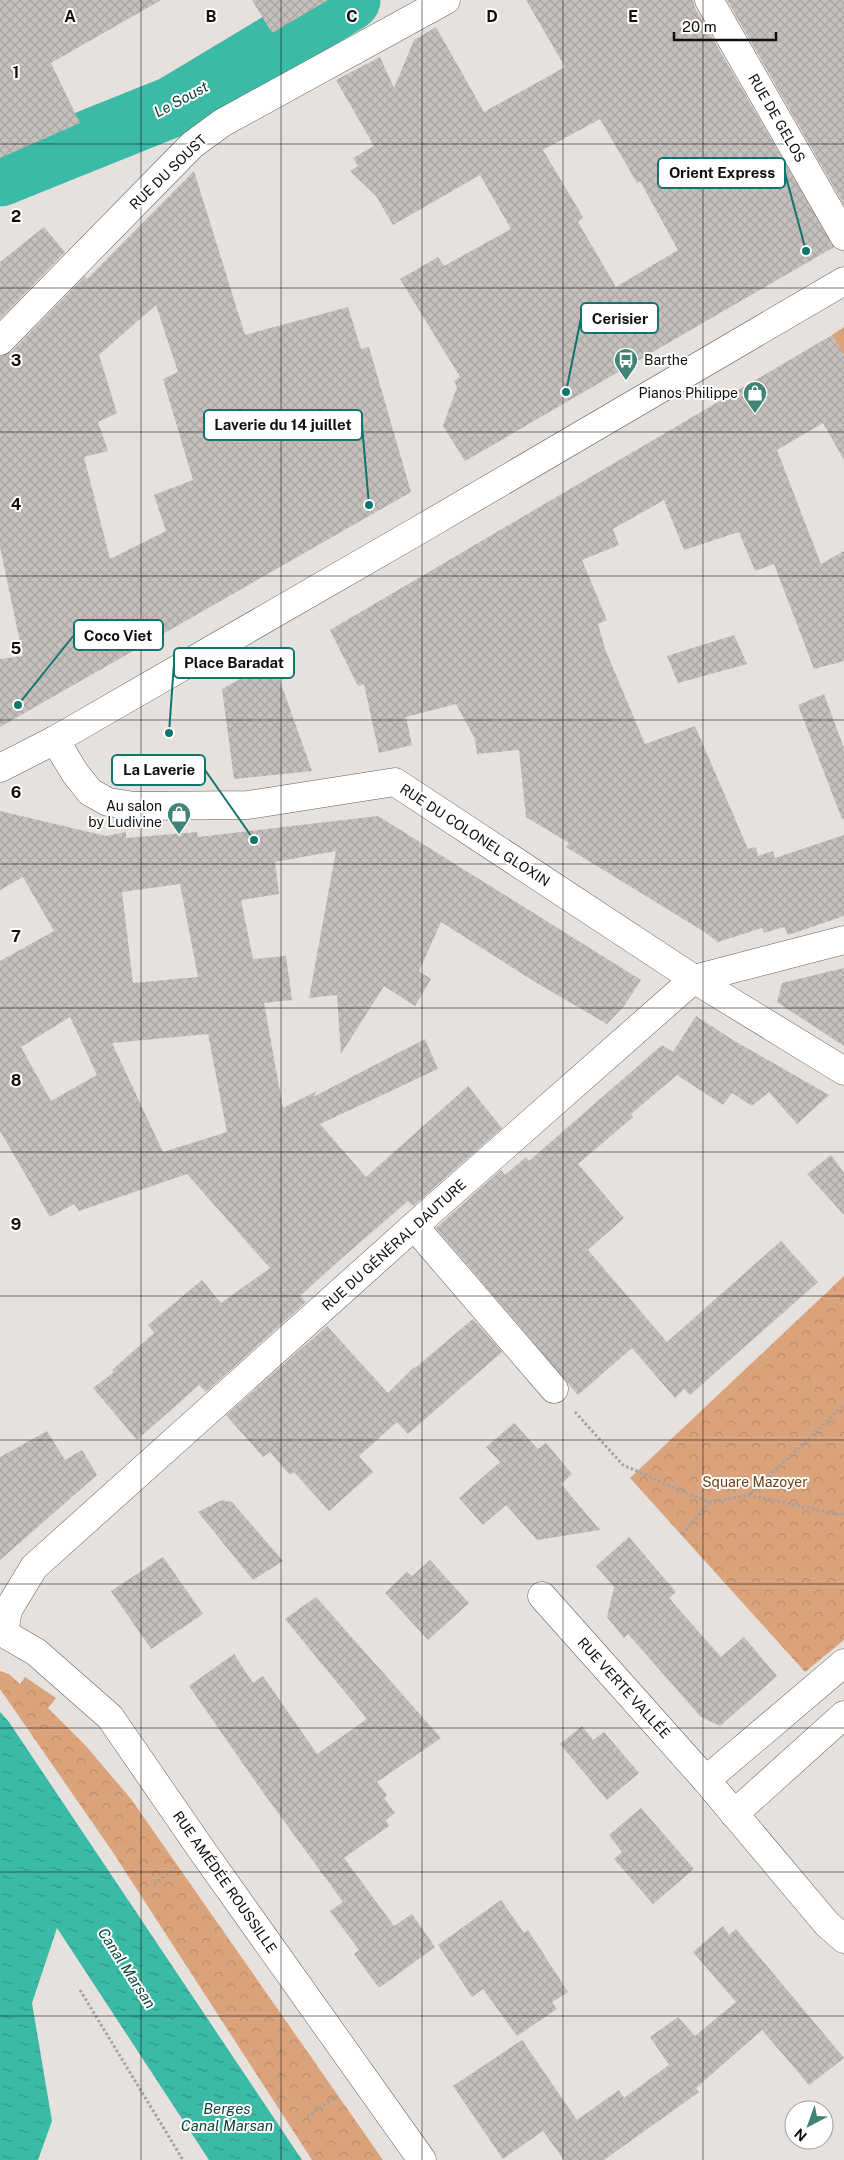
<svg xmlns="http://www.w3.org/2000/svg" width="844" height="2160" viewBox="0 0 844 2160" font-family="'Public Sans',sans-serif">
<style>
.park{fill:url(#park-crowns)}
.garden{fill:#dba37b}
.water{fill:url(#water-ripples)}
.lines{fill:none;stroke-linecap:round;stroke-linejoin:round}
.river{stroke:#3bbba6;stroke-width:61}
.building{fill:url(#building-cross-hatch);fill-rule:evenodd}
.minor-casing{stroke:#635e5b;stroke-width:29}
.major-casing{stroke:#635e5b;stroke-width:29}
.path{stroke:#a6a19e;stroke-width:3;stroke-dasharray:2.5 2.5;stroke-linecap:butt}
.minor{stroke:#fff;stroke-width:28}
.major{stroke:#fff;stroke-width:28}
.grid{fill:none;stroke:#110f0e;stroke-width:1;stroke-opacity:0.55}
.labels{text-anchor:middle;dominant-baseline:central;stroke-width:4;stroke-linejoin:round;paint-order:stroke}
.street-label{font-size:14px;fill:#110f0e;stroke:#fff}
.poi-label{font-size:14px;fill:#110f0e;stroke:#fff;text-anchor:end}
.park-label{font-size:14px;fill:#703e16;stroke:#fff}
.water-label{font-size:15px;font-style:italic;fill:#0c443b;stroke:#fff}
.grid-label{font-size:16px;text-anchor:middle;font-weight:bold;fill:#110f0e;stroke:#fff;stroke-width:4;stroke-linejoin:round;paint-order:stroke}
.leader{fill:none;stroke:#0f766e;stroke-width:2}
.callout-dot{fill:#0f766e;stroke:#fff;stroke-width:2}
.callout{fill:#fff;stroke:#0f766e;stroke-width:2}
.callout-label{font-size:15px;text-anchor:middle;font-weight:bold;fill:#110f0e}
</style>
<defs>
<pattern id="park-crowns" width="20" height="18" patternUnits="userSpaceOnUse" patternTransform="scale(1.25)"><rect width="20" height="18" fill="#dba37b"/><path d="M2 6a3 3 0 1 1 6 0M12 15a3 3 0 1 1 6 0" fill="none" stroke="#bb8b69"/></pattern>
<pattern id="water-ripples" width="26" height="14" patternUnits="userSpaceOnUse" patternTransform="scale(1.25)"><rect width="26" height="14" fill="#3bbba6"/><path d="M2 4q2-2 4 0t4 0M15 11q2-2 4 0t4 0" fill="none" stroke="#309686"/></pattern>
<pattern id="building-cross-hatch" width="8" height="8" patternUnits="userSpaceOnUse" patternTransform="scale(1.25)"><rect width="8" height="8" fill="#c6c0bd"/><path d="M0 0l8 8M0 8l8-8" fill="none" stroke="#a9a4a1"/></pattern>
</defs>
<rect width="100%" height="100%" fill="#e7e1dd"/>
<g class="park">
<polygon points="844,1276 844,1640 805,1672 630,1478"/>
<polygon points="0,1671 9,1674 20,1684 25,1677 56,1698 48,1708 86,1746 131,1799 383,2160 312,2160 112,1851 0,1689"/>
</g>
<polygon class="garden" points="844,327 844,356 832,335"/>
<polygon class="water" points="0,1712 9,1722 302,2160 209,2160 57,1928 32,2003 52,2121 38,2160 0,2160"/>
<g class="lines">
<polyline class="river" points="0,176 174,106 350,0"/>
</g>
<g class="building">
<polygon points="0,0 161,0 51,63 80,123 0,158"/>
<polygon points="252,0 328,0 272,33"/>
<path d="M526 0H693L695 8 834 247 465 461 443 426 457 387 454 381 460 377 400 279 438 257 444 266 511 229 480 175 393 225 376 196 350 171 358 166 353 158 374 146 336 80 380 57 394 88 414 40 436 27 484 112 565 67ZM600 119 637 183 640 181 678 250 616 287 578 222 583 217 543 150Z"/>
<polygon points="727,0 844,0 844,205"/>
<path d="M194 171 245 335 348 307 361 349 369 347 411 492 0 727V659L23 656 0 547V356L11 352 85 276 87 279ZM156 305 178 372 163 379 193 480 154 495 166 531 110 559 84 457 108 451 98 422 117 413 99 355Z"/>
<polygon points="44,227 65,252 0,319 0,262"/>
<polygon points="832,335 844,356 844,460 823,423 777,450 821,564 844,551 844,661 814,669 774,564 755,571 739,532 684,550 664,500 613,529 619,545 582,560 607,620 598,624 605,649 645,744 695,726 748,849 756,847 758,856 773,851 775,858 844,835 844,916 788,935 784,927 764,933 762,928 718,942 703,931 566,847 569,843 526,817 519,750 477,754 475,739 456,704 406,717 412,745 379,753 364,684 358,686 330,630"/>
<polygon points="734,635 747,664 678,683 667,656"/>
<polygon points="273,661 312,771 234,779 222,689"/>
<polygon points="824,694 844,748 844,819 842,819 798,705"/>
<path d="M0 811 106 836 126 832V838L197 832 198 837 378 816 641 980 624 1006 607 1024 535 982 441 922 419 971 431 979 415 1006 384 986 341 1054 337 995 309 998 336 851 275 862 279 894 241 900 253 959 286 956 292 1000 264 1003 283 1108 317 1091 313 1097 425 1039 438 1069 320 1124 366 1177 468 1086 502 1128 413 1206 408 1201 343 1257 300 1296 306 1302 206 1392 199 1385 137 1440 93 1388 114 1372 112 1370 154 1333 148 1325 202 1280 221 1303 270 1268 187 1174 79 1211 74 1204 50 1217 0 1131V961L54 931 23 877 0 890ZM180 884 198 977 133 983 122 892ZM70 1017 97 1075 51 1101 21 1047ZM208 1034 227 1132 163 1152 112 1043Z"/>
<polygon points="844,968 844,1046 777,1002 782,983"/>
<polygon points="696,1016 733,1040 829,1095 797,1124 769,1092 752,1106 732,1093 723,1105 677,1075 631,1114 633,1117 578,1164 624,1218 588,1250 667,1342 781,1241 818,1282 690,1395 684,1389 675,1398 632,1348 578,1395 436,1228 501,1170 505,1175 526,1157 529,1161 662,1045 673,1052"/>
<polygon points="831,1155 844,1173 844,1215 807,1174"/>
<polygon points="473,1319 502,1352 408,1434 397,1422 359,1456 373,1472 329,1511 294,1472 290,1475 270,1452 263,1457 226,1415 327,1326 388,1393 414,1367 415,1368"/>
<polygon points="514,1423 538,1449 546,1443 572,1474 561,1484 600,1530 537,1540 506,1505 483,1525 459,1498 500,1462 486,1447"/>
<polygon points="47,1431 65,1460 82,1450 97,1475 0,1560 0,1457"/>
<polygon points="222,1500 232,1502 283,1561 253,1580 198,1512"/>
<polygon points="629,1537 676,1592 669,1598 721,1657 744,1637 777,1676 720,1726 701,1717 628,1634 624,1638 607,1617 614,1587 596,1566"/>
<polygon points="163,1557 203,1614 151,1649 111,1591"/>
<polygon points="430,1560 469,1603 428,1640 385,1593 407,1572 412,1576"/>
<polygon points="316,1597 441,1738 377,1782 387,1795 384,1798 395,1813 386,1820 389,1826 344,1858 394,1926 412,1914 435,1947 379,1988 354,1954 359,1950 330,1911 343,1902 262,1791 189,1686 234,1654 253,1683 263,1676 317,1754 367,1719 285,1619"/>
<polygon points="582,1726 593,1740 604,1732 639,1773 607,1800 560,1744"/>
<polygon points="641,1808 694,1869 653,1904 614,1859 622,1852 609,1835"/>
<polygon points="501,1900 524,1933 528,1930 568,1992 552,2002 557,2009 517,2036 483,1989 472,1997 438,1945"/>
<polygon points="723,1926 729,1935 736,1929 844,2058 809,2085 762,2030 696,2088 699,2092 604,2160 564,2160 543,2131 503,2159 453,2086 522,2040 577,2120 619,2090 624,2098 669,2065 650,2037 678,2017 695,2036 736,2002 693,1952"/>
</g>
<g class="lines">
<g class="minor-casing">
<g id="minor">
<polyline points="709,0 844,236"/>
<polyline points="0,341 192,145 222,123 446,0"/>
<polyline points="55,740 75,773 90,792 108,802 135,806 248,805 395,782 694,979 844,1071"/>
<polyline points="414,1226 554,1389"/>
<polyline points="542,1596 706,1780 827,1924 844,1939"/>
<polyline points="0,1631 36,1652 110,1717 201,1849 422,2160"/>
<polyline points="4,1633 8,1610 34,1567 432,1210 694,979 844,940"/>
<polyline points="706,1780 844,1663"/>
<polyline points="734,1814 844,1715"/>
</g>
</g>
<g class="major-casing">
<polyline id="major" points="0,768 55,740 419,530 844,281"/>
</g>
<g class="path">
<polyline points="575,1412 623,1465 691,1495 710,1502 749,1495 841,1515 844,1512"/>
<polyline points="750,1494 844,1405"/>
<polyline points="682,1534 709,1503"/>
<polyline points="154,1884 176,1868"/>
<polyline points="80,1990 183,2160"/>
<polyline points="307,2117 337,2096"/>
</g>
<use href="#minor" class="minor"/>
<use href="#major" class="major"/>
</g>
<path class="grid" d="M141 0V2160M281 0V2160M422 0V2160M563 0V2160M703 0V2160M0 144H844M0 288H844M0 432H844M0 576H844M0 720H844M0 864H844M0 1008H844M0 1152H844M0 1296H844M0 1440H844M0 1584H844M0 1728H844M0 1872H844M0 2016H844"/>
<defs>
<g id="bus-pin" transform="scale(1.25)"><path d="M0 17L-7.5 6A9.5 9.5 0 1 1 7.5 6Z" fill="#418477" stroke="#fff"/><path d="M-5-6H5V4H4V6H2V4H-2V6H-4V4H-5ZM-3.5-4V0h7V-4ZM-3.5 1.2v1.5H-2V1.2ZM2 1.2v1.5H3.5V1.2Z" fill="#fff"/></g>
<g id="shop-pin" transform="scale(1.25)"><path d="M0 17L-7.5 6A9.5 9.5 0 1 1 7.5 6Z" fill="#418477" stroke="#fff"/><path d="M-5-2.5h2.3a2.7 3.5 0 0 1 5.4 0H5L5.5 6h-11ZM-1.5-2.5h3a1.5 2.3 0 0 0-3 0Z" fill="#fff"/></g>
</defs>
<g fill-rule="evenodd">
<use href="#bus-pin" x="626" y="360"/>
<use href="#shop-pin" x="755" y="393"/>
<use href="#shop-pin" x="179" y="814"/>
</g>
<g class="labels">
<g class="street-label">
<text transform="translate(777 118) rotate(60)">RUE DE GELOS</text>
<text transform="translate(168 172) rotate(-44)">RUE DU SOUST</text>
<text transform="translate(475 835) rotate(33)">RUE DU COLONEL GLOXIN</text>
<text transform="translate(394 1245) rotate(-42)">RUE DU GÉNÉRAL DAUTURE</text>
<text transform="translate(624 1688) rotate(48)">RUE VERTE VALLÉE</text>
<text transform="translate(225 1882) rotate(55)">RUE AMÉDÉE ROUSSILLE</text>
</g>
<g class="poi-label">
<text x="644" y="360" text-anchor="start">Barthe</text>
<text x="738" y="393">Pianos Philippe</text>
<text x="162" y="806">Au salon<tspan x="162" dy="16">by Ludivine</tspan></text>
</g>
<g class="park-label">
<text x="755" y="1482">Square Mazoyer</text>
</g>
<g class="water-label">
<text transform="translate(181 99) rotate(-28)">Le Soust</text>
<text transform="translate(127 1968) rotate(57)">Canal Marsan</text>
<text x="227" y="2108">Berges<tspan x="227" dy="17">Canal Marsan</tspan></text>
</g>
</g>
<g class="grid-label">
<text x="70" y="22">A</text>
<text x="211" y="22">B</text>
<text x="352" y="22">C</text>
<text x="492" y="22">D</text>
<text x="633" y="22">E</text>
<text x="16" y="78">1</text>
<text x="16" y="222">2</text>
<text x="16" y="366">3</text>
<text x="16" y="510">4</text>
<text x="16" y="654">5</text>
<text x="16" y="798">6</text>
<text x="16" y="942">7</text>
<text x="16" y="1086">8</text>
<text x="16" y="1230">9</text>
</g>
<path class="leader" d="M806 251L785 173M566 392L581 318M369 505L362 425M18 705L74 635M169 733L174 663M254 840L205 770"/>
<g class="callout-dot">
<circle cx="806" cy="251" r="5"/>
<circle cx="566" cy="392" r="5"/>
<circle cx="369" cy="505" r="5"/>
<circle cx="18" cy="705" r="5"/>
<circle cx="169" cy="733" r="5"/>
<circle cx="254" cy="840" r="5"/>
</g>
<g class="callout">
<rect x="658" y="158" width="127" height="30" rx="5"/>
<rect x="581" y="303" width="77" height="30" rx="5"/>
<rect x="204" y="410" width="158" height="30" rx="5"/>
<rect x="74" y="620" width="89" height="30" rx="5"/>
<rect x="174" y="648" width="120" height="30" rx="5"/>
<rect x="112" y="755" width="93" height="30" rx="5"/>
</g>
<g class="callout-label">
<text x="722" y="178">Orient Express</text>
<text x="620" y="324">Cerisier</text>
<text x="283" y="430">Laverie du 14 juillet</text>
<text x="118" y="641">Coco Viet</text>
<text x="234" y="668">Place Baradat</text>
<text x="159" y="775">La Laverie</text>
</g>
<g transform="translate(809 2125) rotate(221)"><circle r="24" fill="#ffffff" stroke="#a09f9f"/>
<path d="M0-4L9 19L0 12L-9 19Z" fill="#418477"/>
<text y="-8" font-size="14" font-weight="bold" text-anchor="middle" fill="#110f0e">N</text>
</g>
<path d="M674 32v8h102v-8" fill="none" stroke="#110f0e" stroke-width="2.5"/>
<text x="682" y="32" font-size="15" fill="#110f0e" stroke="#ffffff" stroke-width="4" paint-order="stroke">20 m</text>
</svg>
